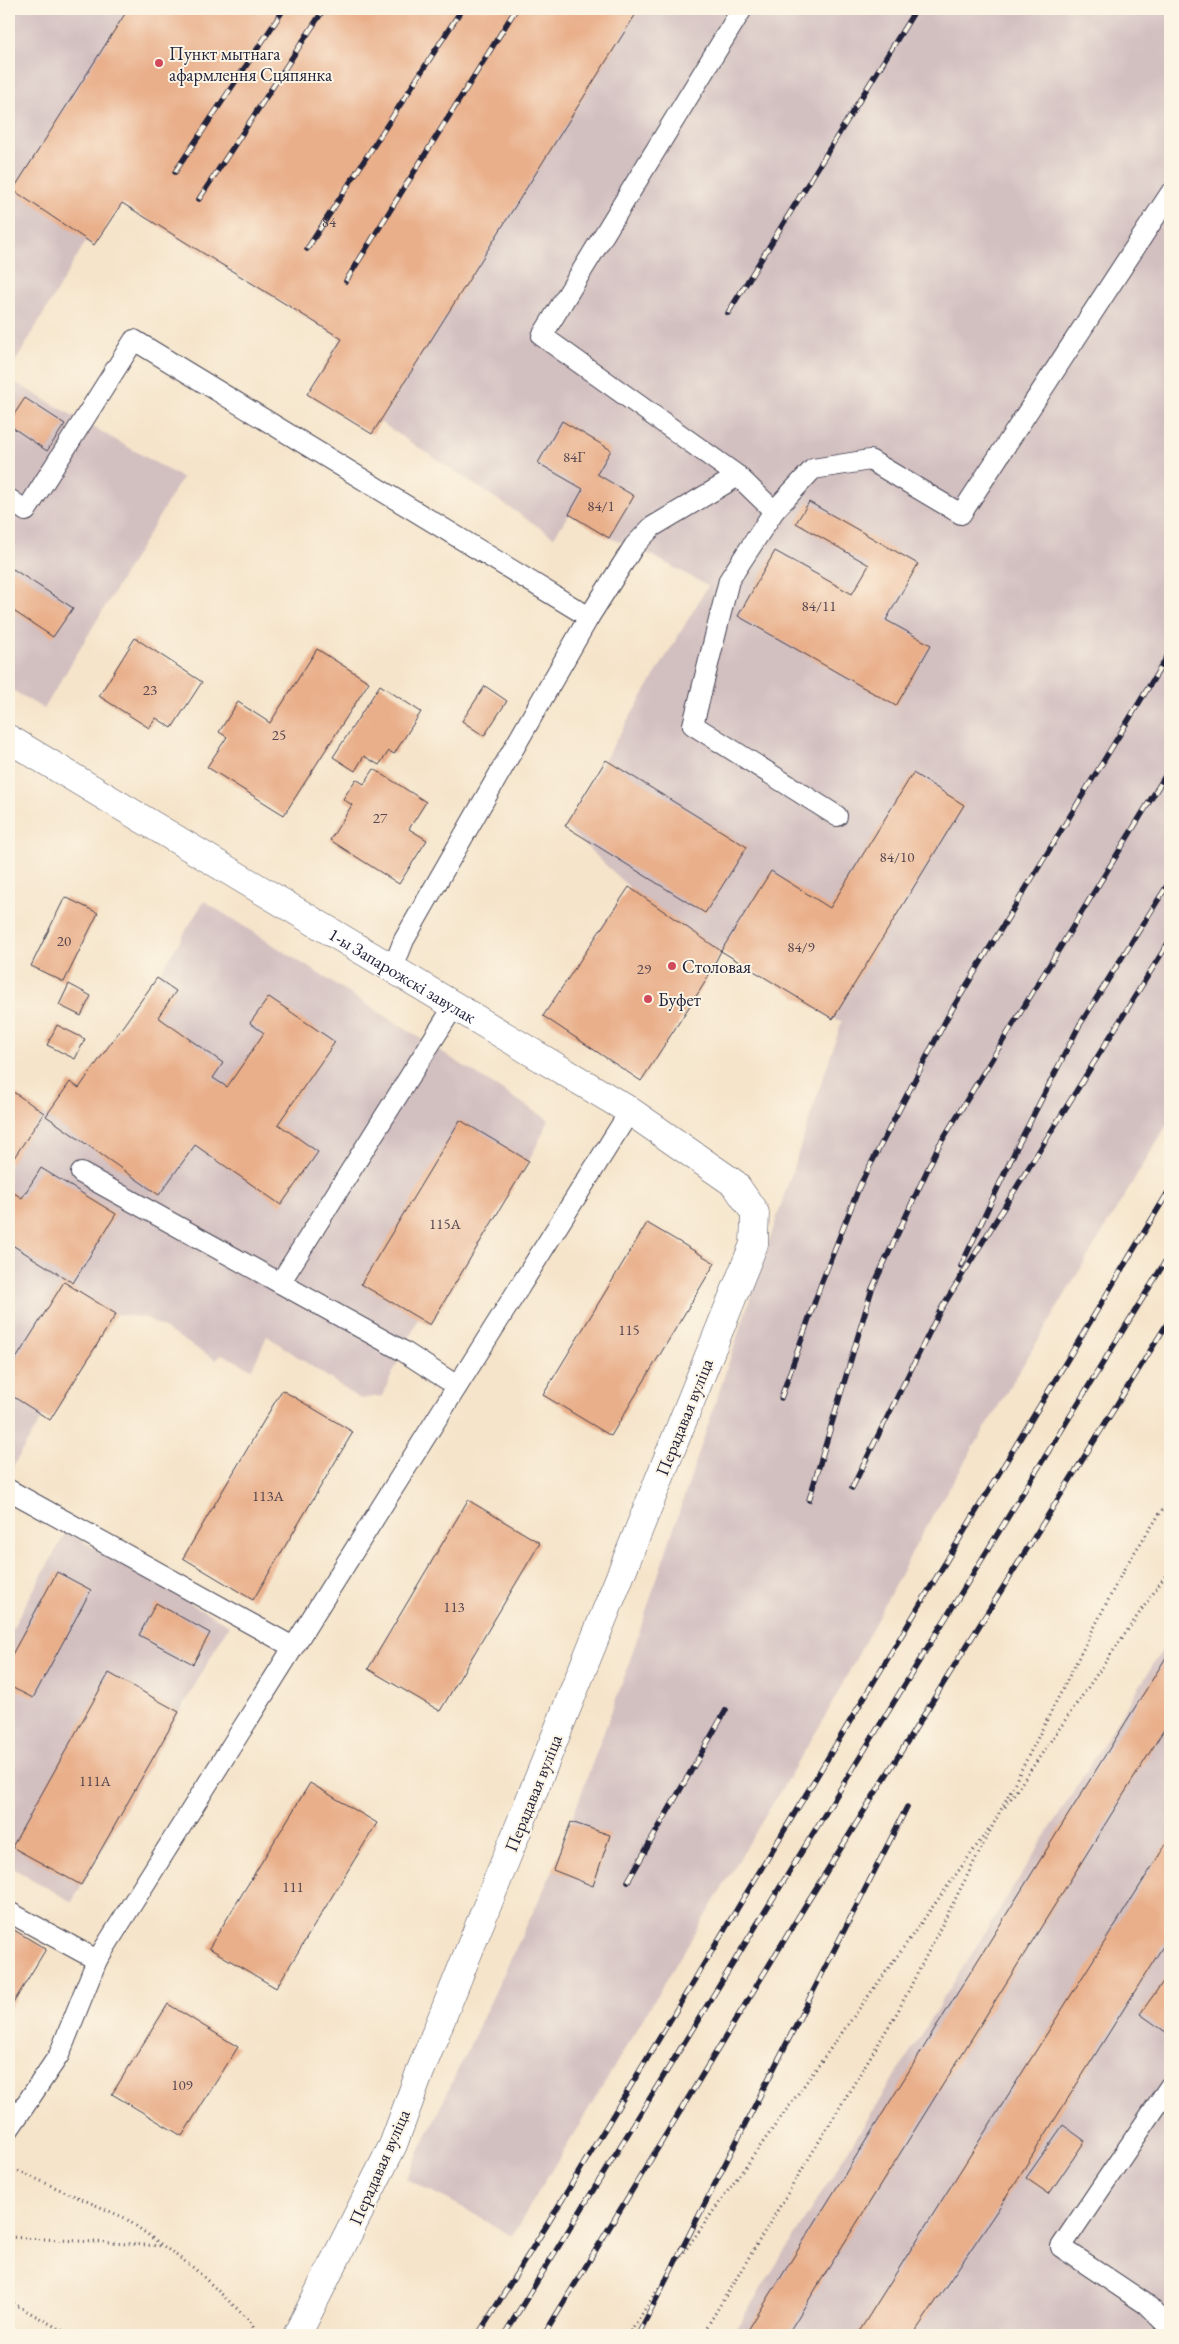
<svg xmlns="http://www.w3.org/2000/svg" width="1179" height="2344" viewBox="0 0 1179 2344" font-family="'EB Garamond',serif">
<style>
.industrial{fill:#d2bfc0}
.building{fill:#e9af8a}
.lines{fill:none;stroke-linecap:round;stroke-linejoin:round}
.service-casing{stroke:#423f50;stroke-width:22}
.minor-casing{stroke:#423f50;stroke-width:29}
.path{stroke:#423f50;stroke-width:3;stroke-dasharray:1 4;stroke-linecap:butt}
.service{stroke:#fff;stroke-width:20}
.minor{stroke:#fff;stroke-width:28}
.rail-casing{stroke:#22223b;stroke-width:5.5}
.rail{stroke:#fcf5e5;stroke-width:4;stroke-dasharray:11;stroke-linecap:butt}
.poi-dot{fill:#d1495b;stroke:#fcf5e5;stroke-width:2}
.labels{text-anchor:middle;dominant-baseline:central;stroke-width:4;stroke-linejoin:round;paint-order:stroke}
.number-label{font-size:15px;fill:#54454f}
.poi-label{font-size:18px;fill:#22223b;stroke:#fcf5e5;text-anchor:start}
.street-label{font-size:18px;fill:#22223b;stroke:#fcf5e5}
</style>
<rect width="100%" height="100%" fill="#fcf5e5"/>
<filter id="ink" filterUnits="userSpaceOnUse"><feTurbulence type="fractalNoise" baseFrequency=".02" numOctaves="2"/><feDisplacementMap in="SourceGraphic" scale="10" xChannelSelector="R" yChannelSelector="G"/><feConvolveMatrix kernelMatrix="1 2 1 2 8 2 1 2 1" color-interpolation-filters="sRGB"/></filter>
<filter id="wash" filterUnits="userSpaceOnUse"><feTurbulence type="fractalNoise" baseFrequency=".0096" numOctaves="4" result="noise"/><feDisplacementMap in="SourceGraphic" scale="20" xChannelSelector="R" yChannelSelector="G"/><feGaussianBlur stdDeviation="1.12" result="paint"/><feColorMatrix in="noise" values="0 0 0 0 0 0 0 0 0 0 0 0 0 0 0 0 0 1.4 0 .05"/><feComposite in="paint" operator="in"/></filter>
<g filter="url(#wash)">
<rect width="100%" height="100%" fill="#f5e4ca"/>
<g class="industrial">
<polygon points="9,9 1170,9 1170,1120 924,1530 825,1717 512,2236 449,2200 406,2179 553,1870 625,1675 842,1021 833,1019 722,951 641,1081 543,1016 629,887 565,826 708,586 634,546 609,538 569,514 554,537 380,422 372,434 307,394 341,339 122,203 94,245 86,241 9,373"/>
<polygon points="9,379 182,478 44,709 9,688"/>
<polygon points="204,901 549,1120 529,1161 430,1325 418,1319 382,1396 360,1399 267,1336 252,1369 222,1354 216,1360 147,1318 116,1314 50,1420 43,1416 9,1473 9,1089 46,1116 70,1082 79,1088 157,978"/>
<polygon points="66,1532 229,1625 72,1902 9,1866 9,1634"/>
<polygon points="1170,1638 1170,2335 732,2335"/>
</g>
<g id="blocks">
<g class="building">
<polygon points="128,9 639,9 372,434 307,394 342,339 122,203 94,245 13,190"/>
<polygon points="25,398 65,424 47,451 9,425 9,422"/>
<polygon points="562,421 611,450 597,474 634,496 609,538 569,514 583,489 538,463"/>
<polygon points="809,502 918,564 886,620 931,645 896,706 738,616 775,551 852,594 869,565 796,523"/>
<polygon points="13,569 73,608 53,637 9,608 9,575"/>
<polygon points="135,638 202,682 172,728 156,718 149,728 99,696"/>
<polygon points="317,649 369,682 284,815 207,767 227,737 219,732 238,702 270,723"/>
<polygon points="380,685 421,712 394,754 389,751 379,765 364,756 355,771 333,757"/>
<polygon points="485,686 507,701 484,736 462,721"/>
<polygon points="606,760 747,847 705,913 565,826"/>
<polygon points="374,769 426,802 409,829 427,840 399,884 330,840 352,805 343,799 356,779 364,784"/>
<polygon points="913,773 964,805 833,1019 721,951 771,871 830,908"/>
<polygon points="629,887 721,951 704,984 641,1081 543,1016"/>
<polygon points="65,897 98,913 64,982 31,966"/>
<polygon points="157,978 176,991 158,1017 223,1063 213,1078 227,1087 264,1033 250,1023 269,997 335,1042 278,1124 318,1152 281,1205 195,1145 159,1195 46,1116 70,1082 79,1088"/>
<polygon points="69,984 91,996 81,1016 59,1005"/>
<polygon points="57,1025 85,1039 75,1059 47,1045"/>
<polygon points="9,1089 44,1113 9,1165"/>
<polygon points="460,1120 529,1161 430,1325 361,1284"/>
<polygon points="41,1168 116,1214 73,1283 9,1243 9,1190 22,1198"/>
<polygon points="647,1223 715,1263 611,1436 543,1395"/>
<polygon points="64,1282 116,1314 50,1420 9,1394 9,1370"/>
<polygon points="282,1390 353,1432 253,1600 183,1558"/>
<polygon points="468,1500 540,1543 440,1711 368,1669"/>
<polygon points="57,1572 91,1590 33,1698 9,1686 9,1660"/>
<polygon points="156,1603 210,1633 193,1664 139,1635"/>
<polygon points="1170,1651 1170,1720 787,2335 745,2335"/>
<polygon points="109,1673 179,1712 81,1885 12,1847"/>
<polygon points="310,1783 377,1823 276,1988 209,1948"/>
<polygon points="571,1822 610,1835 593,1886 553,1870"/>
<polygon points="1170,1838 1170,1935 1007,2196 913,2335 857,2335"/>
<polygon points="9,1927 46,1949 9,2010"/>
<polygon points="1170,1972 1170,2035 1140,2014"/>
<polygon points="168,2004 238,2047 182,2136 112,2094"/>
<polygon points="1063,2125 1085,2141 1049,2194 1026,2178"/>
</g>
</g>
</g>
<g filter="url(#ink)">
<use href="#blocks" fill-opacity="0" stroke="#423f50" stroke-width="1"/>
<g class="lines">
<g class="service-casing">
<g id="service">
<polyline points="742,9 542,336 738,476 774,511 729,580 693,725 837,816"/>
<polyline points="9,499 26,511 134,340 589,617 404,940 393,968"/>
<polyline points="774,511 813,469 870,460 961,514 1170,194"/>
<polyline points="589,617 634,546 652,527 738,476"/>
<polyline points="81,1173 403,1351 457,1386"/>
<polyline points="280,1283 454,1006"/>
<polyline points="9,1490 293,1647"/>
<polyline points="9,1912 97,1960"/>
<polyline points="1170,2086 1061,2247 1146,2304 1170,2328"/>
<polyline points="9,2129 59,2055 97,1960 630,1111"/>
</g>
</g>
<g class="minor-casing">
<g id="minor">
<path id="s1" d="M9 739 630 1111 735 1184 755 1213 754 1244 420 2072 393 2145 297 2335"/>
</g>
</g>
<g class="path">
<polyline points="1005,1807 1170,1569"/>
<polyline points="9,2167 125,2218 195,2269 249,2320 258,2335"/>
<polyline points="9,2237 163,2246"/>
<polyline points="9,2301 70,2335"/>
<polyline points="628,2335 668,2274 991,1826"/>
<polyline points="702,2335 898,2011 1125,1567 1170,1498"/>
</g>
<use href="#service" class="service"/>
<use href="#minor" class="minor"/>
<g class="rail-casing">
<g id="rail">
<polyline points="175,172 284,9"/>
<polyline points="199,199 324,9"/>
<polyline points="307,249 462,9"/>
<polyline points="346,281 516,9"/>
<polyline points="728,313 916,9"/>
<polyline points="961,1266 1016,1149 1079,1026 1170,881"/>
<polyline points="781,1398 821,1284 860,1185 948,1016 1170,652"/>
<polyline points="852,1488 941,1309 1170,940"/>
<polyline points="809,1500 872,1289 938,1147 1170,768"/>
<polyline points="628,1881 726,1710"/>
<polyline points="478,2335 547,2225 1170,1189"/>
<polyline points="504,2335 1170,1254"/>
<polyline points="544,2335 805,1906 1170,1319"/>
<polyline points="638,2335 907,1807"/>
</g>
</g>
<use href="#rail" class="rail"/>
</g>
</g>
<g class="poi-dot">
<circle cx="159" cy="63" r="5"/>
<circle cx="672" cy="966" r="5"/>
<circle cx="648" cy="999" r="5"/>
</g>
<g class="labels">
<g class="number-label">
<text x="329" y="221">84</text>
<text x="574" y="456">84Г</text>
<text x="601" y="505">84/1</text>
<text x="819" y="605">84/11</text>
<text x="150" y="689">23</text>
<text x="279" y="734">25</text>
<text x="380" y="817">27</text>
<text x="897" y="856">84/10</text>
<text x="64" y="940">20</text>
<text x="801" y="946">84/9</text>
<text x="644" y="968">29</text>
<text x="445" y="1223">115А</text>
<text x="629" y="1329">115</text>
<text x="268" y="1495">113А</text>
<text x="454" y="1606">113</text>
<text x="95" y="1780">111А</text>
<text x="293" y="1886">111</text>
<text x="182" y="2084">109</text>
</g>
<g class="poi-label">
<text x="169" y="53">Пункт мытнага<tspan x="169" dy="21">афармлення Сцяпянка</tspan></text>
<text x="682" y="966">Столовая</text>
<text x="658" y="999">Буфет</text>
</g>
<g class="street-label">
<text stroke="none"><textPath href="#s1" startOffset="459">1-ы Запарожскі завулак</textPath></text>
<text transform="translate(684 1417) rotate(-68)">Перадавая вуліца</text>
<text transform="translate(533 1793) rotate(-68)">Перадавая вуліца</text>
<text transform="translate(379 2167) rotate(-66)">Перадавая вуліца</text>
</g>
</g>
<rect width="1179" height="2344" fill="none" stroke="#fcf5e5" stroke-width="30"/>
</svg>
